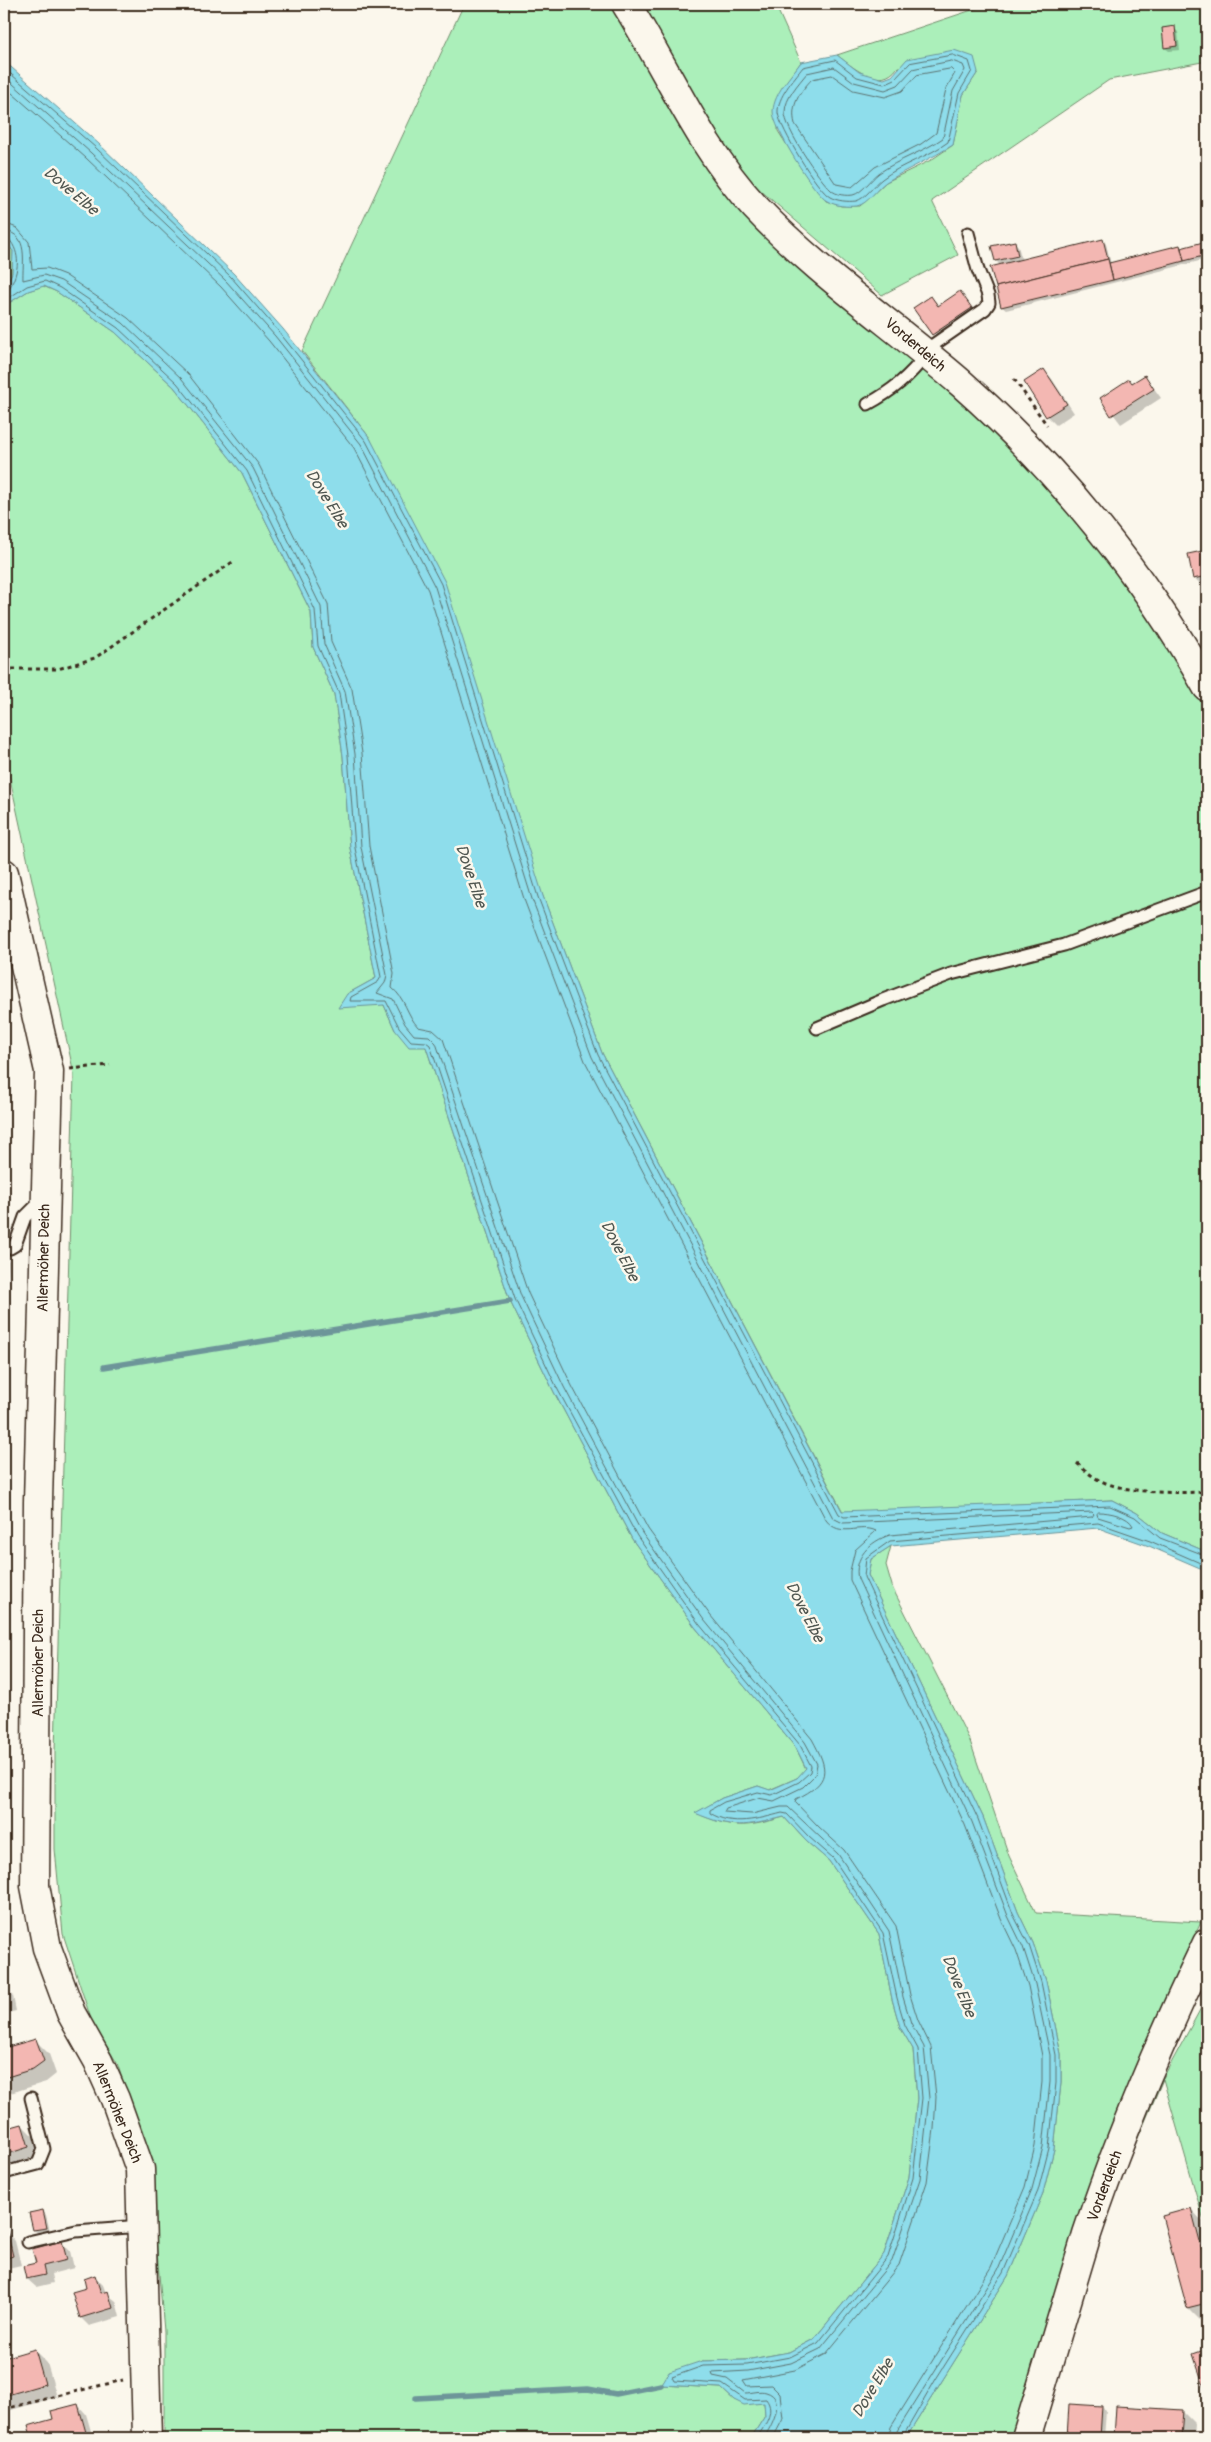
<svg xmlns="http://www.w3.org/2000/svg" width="1211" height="2442" viewBox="0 0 1211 2442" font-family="Pangolin,sans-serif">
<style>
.green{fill:#abefba;stroke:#738c6c}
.water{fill:#8eddeb;stroke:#6d9599}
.shadow{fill:#0003}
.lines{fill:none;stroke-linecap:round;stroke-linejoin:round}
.shore{stroke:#5c7270;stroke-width:1}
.stream{stroke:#6d9599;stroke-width:5.5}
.building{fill:#f3b7b2;stroke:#3b2a1e}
.service-casing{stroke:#3b2a1e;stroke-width:15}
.tertiary-casing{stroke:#3b2a1e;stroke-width:31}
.path{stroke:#3b2a1e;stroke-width:3;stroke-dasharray:4 4;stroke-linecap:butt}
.service{stroke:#fbf7ec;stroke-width:11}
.tertiary{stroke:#fbf7ec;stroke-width:28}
.labels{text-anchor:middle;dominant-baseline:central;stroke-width:5;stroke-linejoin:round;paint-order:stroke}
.street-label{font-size:15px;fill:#3b2a1e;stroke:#fbf7ec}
.water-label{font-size:16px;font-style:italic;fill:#505751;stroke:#fbf7ec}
</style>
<rect width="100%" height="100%" fill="#fbf7ec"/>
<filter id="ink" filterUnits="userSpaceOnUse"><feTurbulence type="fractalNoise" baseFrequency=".02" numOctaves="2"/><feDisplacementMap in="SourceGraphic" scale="10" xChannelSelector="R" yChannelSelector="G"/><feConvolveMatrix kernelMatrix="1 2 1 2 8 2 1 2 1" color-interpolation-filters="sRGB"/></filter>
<g filter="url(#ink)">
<g class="green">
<polygon points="464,4 613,4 720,178 928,374 1050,481 1159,626 1205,704 1207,709 1207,1552 1162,1533 1137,1513 1112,1500 843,1512 602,1053 370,438 302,351"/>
<path d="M640 4H775L801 62 779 93 778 131 811 183 826 201 841 206H860L886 182 931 160 953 145 963 95 978 72 898 67C880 92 854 68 837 55L990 4H1207V61L1109 80 932 201 958 255 882 295 738 171Z"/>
<polygon points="4,240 13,251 12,273 4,288"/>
<path d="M43 286 57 292 115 332 174 387 242 473 311 612 313 647 334 694 343 756 350 848 376 978 347 994 384 1005 395 1030 426 1047 510 1301 554 1392 632 1539 695 1627 796 1748 806 1769 797 1778 769 1790 758 1786 722 1798 696 1813C733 1829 745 1828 784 1817L806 1841 829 1861 879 1934 892 1999 900 2027 913 2049 917 2098 909 2177 884 2254 814 2339 789 2352 746 2360 702 2361 661 2385 721 2388 734 2400 764 2402 765 2416 751 2438H164V2331L149 2161 117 2063 92 2022 63 1934 55 1849V1751L74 1074 4 751V306L28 291Z"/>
<polygon points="891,1546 886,1565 893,1589 970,1741 1009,1856 1036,1913 1201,1922 1128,2085 1163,2078 1207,1997 1207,2232 1163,2079 1096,2237 1037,2438 906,2438 1008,2276 1043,2193 1054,2149 1061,2083 1061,2054 1046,1981 1033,1943 1018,1912 983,1817 868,1575 871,1559"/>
</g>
<g class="water">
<path d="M954 50 974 57 978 72 963 95 953 145C931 159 908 168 886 182 877 188 868 204 857 206 847 207 836 206 827 201 815 195 772 126 773 111 774 93 791 76 801 62L837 55 859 72 884 79 892 76 907 59Z"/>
<path d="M4 61 99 144 234 274 283 329 370 438 445 582 543 896 602 1053 842 1511 1112 1500 1137 1513 1162 1533 1207 1552V1571L1149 1546 1098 1528 891 1546 871 1559 868 1575 983 1817 1018 1912 1033 1943 1046 1981 1061 2054V2083L1054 2149 1043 2193 1008 2276 906 2438H751L765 2416 764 2403 744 2405 734 2400 721 2388 661 2385 669 2372 702 2361 746 2360 789 2352 814 2339 884 2254 909 2177 917 2098 913 2049 900 2027 892 1999 879 1934 829 1861 806 1841 784 1817C744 1827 733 1829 695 1813L722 1798 758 1786 770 1790 797 1778 806 1768 796 1748 695 1627 632 1539 554 1392 510 1301 426 1047H409L395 1030 384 1005 338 1008 347 994 376 978 350 848 343 756 334 694 313 647 311 612 242 473 174 387 115 332 57 292 44 286 28 291 4 306V288L12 273 13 251 4 240Z"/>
</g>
<g class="shadow">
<polygon points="1174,28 1178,32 1180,50 1169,51 1165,48"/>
<polygon points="1102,240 1106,244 1111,264 1180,246 1183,249 1207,243 1207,259 1006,310 1002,307 1001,266 996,261 1014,242 1018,246 1022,260"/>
<polygon points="960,293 979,317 942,342 915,308 931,297 940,306"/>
<polygon points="1044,370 1052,379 1074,413 1056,425 1047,416 1026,382"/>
<polygon points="1145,376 1161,398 1121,424 1101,398"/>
<polygon points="1207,552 1207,586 1203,586 1194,578 1190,555"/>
<polygon points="4,1256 9,1261 7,1309 4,1309"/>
<polygon points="4,1987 13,1996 16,2011 4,2014"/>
<polygon points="4,2026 8,2048 36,2041 49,2054 56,2074 46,2082 4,2095"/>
<polygon points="22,2125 35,2138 41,2160 4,2171 4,2130"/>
<polygon points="1191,2209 1203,2222 1207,2236 1207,2319 1201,2321 1188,2308"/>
<polygon points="43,2211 46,2215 50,2231 38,2233 34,2230"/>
<polygon points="7,2232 15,2241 21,2265 4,2269 4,2233"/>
<polygon points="61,2242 70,2251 74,2268 51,2274 53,2283 36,2287 27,2279 38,2264"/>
<polygon points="95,2277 103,2285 106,2293 116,2301 120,2317 89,2326 81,2318 88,2289"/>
<polygon points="34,2350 47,2363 57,2397 4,2412 4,2359"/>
<polygon points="78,2405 86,2414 93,2438 33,2438 30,2427 55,2419"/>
<polygon points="1071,2405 1102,2407 1106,2411 1104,2438 1069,2438"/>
<polygon points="1117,2408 1182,2411 1195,2424 1194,2438 1115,2438"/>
</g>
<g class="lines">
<g class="shore">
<path d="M953 55 969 61 972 71 959 93 948 142C928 157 901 164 882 179 874 185 865 199 856 201 848 202 837 201 830 197 817 190 780 128 778 113 777 97 794 79 803 67L835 60 857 77 884 84 895 79 910 63Z"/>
<path d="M952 61 963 65 965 70 953 91 943 138C923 152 899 159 879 173 871 179 862 193 853 195 846 196 836 195 831 190 819 179 784 128 785 112 785 98 799 83 807 73L834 67 854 82 885 90 898 85 913 69Z"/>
<polyline points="4,68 96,148 231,277 279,332 366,441 441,584 538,897 598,1055 839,1514 844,1517 1110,1506 1135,1517 1160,1538 1207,1556"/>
<path d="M951 69 955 73 946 89 936 133 921 144 875 167 852 187 836 184 795 124C790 105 800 92 812 79L832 75 853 90 885 97 902 91 917 75Z"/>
<path d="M4 76 91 153 226 281 275 336 361 444 435 587 532 899 592 1057 833 1518 843 1523 1092 1512 1094 1514 1092 1517 890 1535C870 1541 853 1558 858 1579L972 1822 1008 1916 1023 1947 1035 1984 1050 2055V2082L1043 2147 1032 2189 998 2270 897 2431 896 2438"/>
<path d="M4 86 86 158 221 287 269 341 354 448 428 590 525 902 585 1061 826 1520C840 1539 860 1523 876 1531L855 1550 850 1571V1580L965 1825 1001 1919 1016 1950 1028 1986 1042 2056V2082L1035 2146 1025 2187 991 2267 891 2427 888 2438"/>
<path d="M4 223 17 228 29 242 32 269 47 268 65 275 128 318 188 374 259 465 328 604 331 642 352 689 362 753 369 846 394 974 392 988C405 998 407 1015 418 1027L433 1030 443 1039 528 1293 571 1384 648 1529 710 1615 812 1739C829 1770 831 1782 796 1799L795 1802 819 1827 844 1850 896 1926 910 1995 918 2020 931 2047 936 2097 934 2129 927 2182 899 2265 826 2354 795 2370 743 2380 747 2386 771 2385 780 2394 783 2419 773 2438"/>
<path d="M4 231C30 233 22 264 23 280L44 275 61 281 123 323 182 379 253 468 321 607 324 644 345 691 355 754 361 847 387 975 385 983 377 993 393 999 405 1024 414 1035 429 1036 436 1043 521 1296 564 1387 642 1533 704 1620 805 1742 817 1764 815 1775 803 1787 774 1801 758 1798 726 1808 724 1812 752 1814 781 1807H788L838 1854 889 1931 903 1997 911 2023 924 2047 929 2098 920 2179 892 2261 820 2349 791 2363 748 2371 712 2373 713 2376 727 2379 745 2393C752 2393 760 2390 766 2392 788 2398 770 2428 764 2438"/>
<path d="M4 237 9 239C21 254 19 271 10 287L4 289"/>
<path d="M4 301 27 286 45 281 60 288 118 328 177 383 247 471 315 610 318 646 339 693 348 755 355 848 381 977 378 982 351 997 350 1001H386L399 1027 411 1041 426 1042 430 1045 515 1299 558 1390 637 1536 699 1624 800 1745 811 1766 810 1772 799 1782 772 1795 758 1792 724 1802 710 1810V1813C732 1827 759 1819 782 1813L787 1814 809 1837 833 1858 883 1933 897 1998 905 2025 918 2049 922 2098 913 2178 888 2257 818 2343 790 2357 747 2365 703 2366 672 2377 674 2381 722 2384 745 2400 766 2399C776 2412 764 2426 757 2438"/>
<path d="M1099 1512C1109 1512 1129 1516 1133 1526L1130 1527 1098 1517 1097 1514Z"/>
<polyline points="902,2438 936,2379 1003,2273 1038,2191 1049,2148 1056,2083 1056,2055 1041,1982 1029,1945 1013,1914 978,1819 864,1577 866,1558 890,1541 1098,1523 1150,1541 1207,1566"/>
</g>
<g class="stream">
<polyline points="104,1367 510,1301"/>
<polyline points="416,2398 588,2389 616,2394 661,2385"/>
</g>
</g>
<g class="building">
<polygon points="1203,21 1207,22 1207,55 1203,55 1205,35 1201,34"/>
<polygon points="1175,26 1177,46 1164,48 1162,28"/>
<polygon points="1103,239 1108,259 996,287 990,267"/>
<polygon points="1015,241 1018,256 995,261 991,246"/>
<polygon points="1207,241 1207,255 1184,261 1181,248"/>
<polygon points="1180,245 1184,261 1113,280 1109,263"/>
<polygon points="1108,259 1113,280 1001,307 996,287"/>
<polygon points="960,291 972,308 932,335 913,308 931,296 938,306"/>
<polygon points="1044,369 1067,404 1046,417 1024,382"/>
<polygon points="1145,375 1154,389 1111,416 1100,398 1129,379 1132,383"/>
<polygon points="1207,550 1207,576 1193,579 1188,554"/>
<polygon points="36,2039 44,2061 33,2069 4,2078 4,2048"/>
<polygon points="22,2124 29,2147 4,2155 4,2129"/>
<polygon points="1191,2208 1207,2269 1207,2303 1187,2308 1162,2216"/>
<polygon points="43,2210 47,2228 33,2230 29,2213"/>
<polygon points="7,2231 13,2256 4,2259 4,2232"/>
<polygon points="62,2241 67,2260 43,2266 45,2275 26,2279 23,2266 36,2263 32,2249"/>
<polygon points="95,2275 101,2293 108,2291 113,2308 80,2318 72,2292 86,2288 84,2279"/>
<polygon points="35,2349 45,2384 4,2396 4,2358"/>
<polygon points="1207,2349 1207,2395 1193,2354"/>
<polygon points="78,2404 87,2436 78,2438 32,2438 28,2426 53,2419 51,2411"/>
<polygon points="1069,2404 1102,2406 1100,2438 1067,2438"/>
<polygon points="1116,2406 1183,2410 1181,2438 1114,2438"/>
</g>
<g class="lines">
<g class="service-casing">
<g id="service">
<polyline points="923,352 985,309 989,303 988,295 978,270 968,233"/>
<path d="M868 404C892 391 909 377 926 355"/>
<polyline points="817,1028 883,1000 951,974 1064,945 1207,892"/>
<polyline points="4,1247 10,1248 15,1245 25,1217 41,1201"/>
<polyline points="4,2173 38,2164 44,2149 31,2098"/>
<polyline points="28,2242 76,2231 141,2226"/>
</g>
</g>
<g class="tertiary-casing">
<g id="tertiary">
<path d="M626 4C668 71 700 148 755 207 817 273 894 325 962 384 1059 470 1144 575 1207 687"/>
<polyline points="4,873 49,1071 38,1502 35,1886 47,1948 71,2013 98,2061 115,2099 140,2169 147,2438"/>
<path d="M1026 2438C1047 2370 1066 2302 1087 2234 1120 2135 1162 2037 1207 1943"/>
</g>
</g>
<g class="path">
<polyline points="1014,379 1047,425"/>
<polyline points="4,669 58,669 95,658 234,561"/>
<polyline points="70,1069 110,1065"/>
<path d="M1077 1463C1084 1469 1091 1476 1099 1480 1126 1494 1177 1493 1207 1492"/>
<polyline points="4,2409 123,2380"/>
</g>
<use href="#service" class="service"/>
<use href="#tertiary" class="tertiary"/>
</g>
</g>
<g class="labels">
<g class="street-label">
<text transform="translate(915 345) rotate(40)">Vorderdeich</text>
<text transform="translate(44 1258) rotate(-89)">Allermöher Deich</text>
<text transform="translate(38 1663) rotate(-90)">Allermöher Deich</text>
<text transform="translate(117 2112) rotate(68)">Allermöher Deich</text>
<text transform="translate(1105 2186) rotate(-70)">Vorderdeich</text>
</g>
<g class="water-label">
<text transform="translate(71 191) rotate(40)">Dove Elbe</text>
<text transform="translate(327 499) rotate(58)">Dove Elbe</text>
<text transform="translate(471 876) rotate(71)">Dove Elbe</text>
<text transform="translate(620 1251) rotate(63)">Dove Elbe</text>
<text transform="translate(805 1612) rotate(63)">Dove Elbe</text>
<text transform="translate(959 1986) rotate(68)">Dove Elbe</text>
<text transform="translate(873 2388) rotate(-59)">Dove Elbe</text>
</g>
</g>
<rect width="1211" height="2442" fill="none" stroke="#fbf7ec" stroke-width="20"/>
<rect x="10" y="10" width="1191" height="2422" fill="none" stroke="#3b2a1e" stroke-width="2" filter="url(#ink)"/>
</svg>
